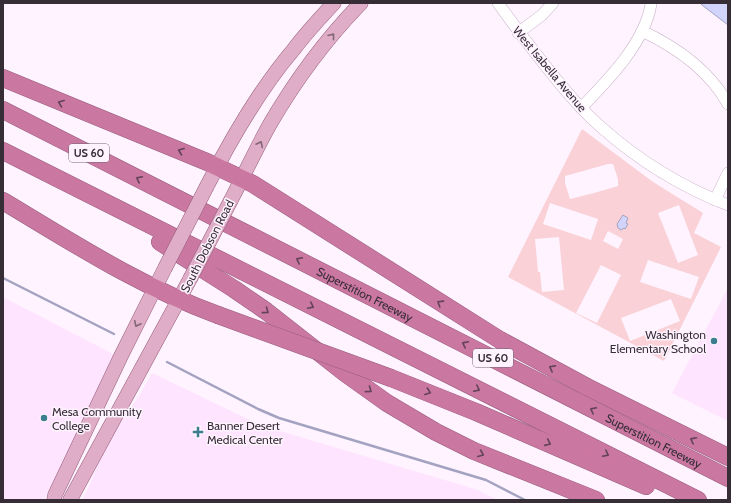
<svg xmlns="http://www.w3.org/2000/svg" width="731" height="503" viewBox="0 0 731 503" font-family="Cabin,sans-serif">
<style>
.built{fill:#ffe4ff}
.green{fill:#fad1d6;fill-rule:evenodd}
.water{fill:#d2d4fc;stroke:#a4a2c1}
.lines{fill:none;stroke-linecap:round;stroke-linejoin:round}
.stream{stroke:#a4a2c1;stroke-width:2.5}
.minor-casing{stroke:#c7adc7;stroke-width:12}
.major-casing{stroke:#975d7d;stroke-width:15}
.highway-casing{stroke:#975d7d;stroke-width:18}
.minor{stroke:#fff;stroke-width:11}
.major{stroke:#dfadc7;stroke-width:14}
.highway{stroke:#ca77a2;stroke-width:17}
.major-bridge-casing{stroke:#975d7d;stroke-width:15;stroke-linecap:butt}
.highway-bridge-casing{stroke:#975d7d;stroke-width:18;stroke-linecap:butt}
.major-bridge{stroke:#dfadc7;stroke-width:14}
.highway-bridge{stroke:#ca77a2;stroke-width:17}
.oneway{stroke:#836778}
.oneway2{stroke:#634357}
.poi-dot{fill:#3c7e8f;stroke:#fef3fe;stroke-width:1.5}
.labels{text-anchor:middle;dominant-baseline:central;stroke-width:3;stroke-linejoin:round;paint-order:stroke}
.shield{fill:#fef3fe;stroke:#736873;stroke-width:1}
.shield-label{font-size:11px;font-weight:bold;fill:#372d37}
.street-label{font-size:12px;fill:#372d37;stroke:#fef3fe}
.poi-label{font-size:12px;fill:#372d37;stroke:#fef3fe;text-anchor:start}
</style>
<rect width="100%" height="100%" fill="#fef3fe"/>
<g class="built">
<polygon points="728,288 728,421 672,393"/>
<polygon points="3,297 115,355 44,500 3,500"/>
<polygon points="152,373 260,425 478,490 497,500 82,500 90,484 101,457 110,439 142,391"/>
</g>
<path class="green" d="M582 129 653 182 703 213 694 233 721 247 664 361 508 277ZM608 164H613L618 179V186L594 193 570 199 565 183V176ZM550 203 598 219 591 240 543 224ZM679 205 698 255 678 263 658 213ZM608 231 623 239 618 249 603 241ZM559 237 564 290 542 292 540 272H538L535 239ZM648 260 699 277 691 299 640 282ZM601 265 621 275 597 323 576 313ZM671 299 680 321 630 341 621 318Z"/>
<g class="water">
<polygon points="700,3 728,3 728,25 702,5"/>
<polygon points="623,215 628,218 626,223 628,224 625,229 624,228 621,230 618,228 617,224"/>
</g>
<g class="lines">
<g class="stream">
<polyline points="3,278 114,334"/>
<polyline points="167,362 258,409 279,418 486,480 525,500"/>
</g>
<g class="minor-casing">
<g id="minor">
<path d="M498 3C513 24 528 44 544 64 562 87 580 109 601 127 638 160 682 187 728 205"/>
<path d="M642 31C676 47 709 70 728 104"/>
<polyline points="518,33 542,15 553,3"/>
<path d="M581 108C607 81 645 43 651 4"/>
<polyline points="715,200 728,173"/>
</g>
</g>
<g class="major-casing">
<g id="major">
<path d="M207 186C231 139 259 90 294 49 306 33 320 18 334 3"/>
<path d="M231 200C244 175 256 149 270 124 295 81 326 39 361 3"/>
<polyline points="54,500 55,495 121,356 165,268"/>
<polyline points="70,500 190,279"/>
</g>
</g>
<g class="highway-casing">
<g id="highway">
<polyline points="3,78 207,162 253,184 500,340 587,387 728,457"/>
<path id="s1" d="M3 110 728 478"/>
<polyline points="3,151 698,500"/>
<path d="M3 201C73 243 141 287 218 315"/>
<polyline points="160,242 234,289 266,311 345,373 387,403 436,432 474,451 596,500"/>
<polyline points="391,378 476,412 646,486"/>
</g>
</g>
<use href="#minor" class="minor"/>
<use href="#major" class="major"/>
<use href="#highway" class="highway"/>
<g class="major-bridge-casing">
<g id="major-bridge">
<polyline points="165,268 207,186"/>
<polyline points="190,279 231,200"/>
</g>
</g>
<g class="highway-bridge-casing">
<polyline id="highway-bridge" points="218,315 391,378"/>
</g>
<use href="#major-bridge" class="major-bridge"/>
<use href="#highway-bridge" class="highway-bridge"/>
</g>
<defs><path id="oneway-chevron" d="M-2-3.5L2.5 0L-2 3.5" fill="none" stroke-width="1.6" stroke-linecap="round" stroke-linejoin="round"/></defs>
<g class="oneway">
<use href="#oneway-chevron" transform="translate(332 36) rotate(-52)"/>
<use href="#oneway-chevron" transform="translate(260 144) rotate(-63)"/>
<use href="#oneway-chevron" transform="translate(137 324) rotate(116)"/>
</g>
<g class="oneway2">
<use href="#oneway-chevron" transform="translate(61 103) rotate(-158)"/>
<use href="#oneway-chevron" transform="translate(181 151) rotate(-158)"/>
<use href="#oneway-chevron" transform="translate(139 179) rotate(-153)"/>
<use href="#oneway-chevron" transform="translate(299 260) rotate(-153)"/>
<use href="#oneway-chevron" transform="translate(440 303) rotate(-148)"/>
<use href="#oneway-chevron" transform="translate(311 306) rotate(27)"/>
<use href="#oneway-chevron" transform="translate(266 311) rotate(36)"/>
<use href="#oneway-chevron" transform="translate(465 344) rotate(-153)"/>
<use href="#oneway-chevron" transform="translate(552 368) rotate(-152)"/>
<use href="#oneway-chevron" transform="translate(477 389) rotate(27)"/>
<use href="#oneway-chevron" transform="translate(369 390) rotate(36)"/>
<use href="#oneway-chevron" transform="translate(428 392) rotate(20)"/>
<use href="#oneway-chevron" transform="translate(593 410) rotate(-153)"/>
<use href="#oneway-chevron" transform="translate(693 440) rotate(-153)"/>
<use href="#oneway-chevron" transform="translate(548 443) rotate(24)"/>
<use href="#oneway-chevron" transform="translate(481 454) rotate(23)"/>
<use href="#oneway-chevron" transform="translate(606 454) rotate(27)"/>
</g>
<g class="poi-dot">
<circle cx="714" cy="341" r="4"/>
<circle cx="44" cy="418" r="4"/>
<path d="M196 426h4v4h4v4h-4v4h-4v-4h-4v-4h4z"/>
</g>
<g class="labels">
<g class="shield">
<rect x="69" y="144" width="40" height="18" rx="3"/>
<rect x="473" y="349" width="40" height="18" rx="3"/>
</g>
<g class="shield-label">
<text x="89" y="153">US 60</text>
<text x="493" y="358">US 60</text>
</g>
<g class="street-label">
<text transform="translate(550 69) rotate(50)">West Isabella Avenue</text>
<text transform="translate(207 246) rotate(-63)">South Dobson Road</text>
<text stroke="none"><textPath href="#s1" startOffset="406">Superstition Freeway</textPath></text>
<text stroke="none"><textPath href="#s1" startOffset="730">Superstition Freeway</textPath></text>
</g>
<g class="poi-label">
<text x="706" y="334" text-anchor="end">Washington<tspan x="706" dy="14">Elementary School</tspan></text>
<text x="52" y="411">Mesa Community<tspan x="52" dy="14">College</tspan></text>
<text x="207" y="425">Banner Desert<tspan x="207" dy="14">Medical Center</tspan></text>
</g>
</g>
<rect width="731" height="503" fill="none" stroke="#372d37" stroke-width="8"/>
</svg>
